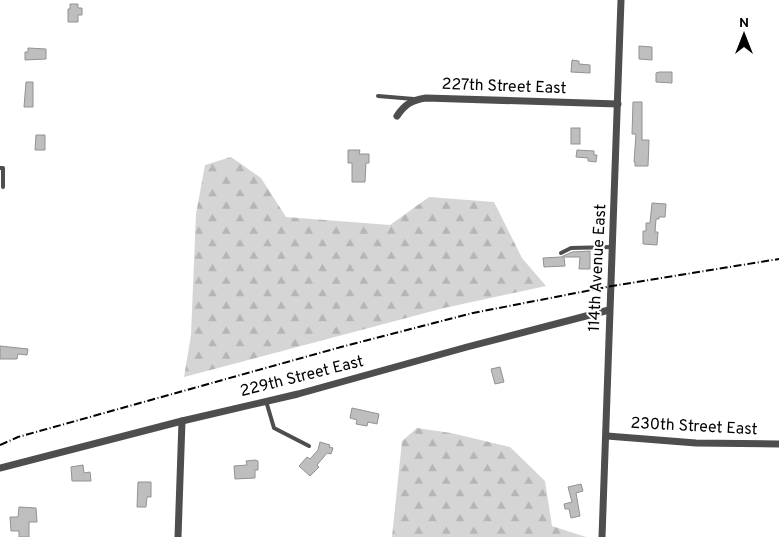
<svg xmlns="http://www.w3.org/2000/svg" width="779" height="537" viewBox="0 0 779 537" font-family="Overpass,sans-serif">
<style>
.forest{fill:url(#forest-firs)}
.building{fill:#bebebe;stroke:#929292}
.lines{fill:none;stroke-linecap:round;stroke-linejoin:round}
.lane{stroke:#4e4e4e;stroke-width:4}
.street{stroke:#4e4e4e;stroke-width:7}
.rail{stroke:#000;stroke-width:2;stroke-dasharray:8 2.5 1 2.5;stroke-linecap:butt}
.labels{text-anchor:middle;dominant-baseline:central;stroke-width:4;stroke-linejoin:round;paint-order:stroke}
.street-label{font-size:16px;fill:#000;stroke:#fff}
</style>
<defs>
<pattern id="forest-firs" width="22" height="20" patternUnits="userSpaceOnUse" patternTransform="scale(1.25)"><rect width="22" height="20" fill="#d5d5d5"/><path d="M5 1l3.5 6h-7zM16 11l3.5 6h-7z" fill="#b5b5b5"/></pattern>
</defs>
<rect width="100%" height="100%" fill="#fff"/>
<g class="forest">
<polygon points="231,157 261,178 286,217 390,225 429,197 494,202 522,258 546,286 444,308 184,377 191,335 196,214 205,165"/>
<polygon points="417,428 451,433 510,447 545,481 552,526 586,537 392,537 402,441"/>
</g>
<g class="building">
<polygon points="70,4 78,4 78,8 82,8 82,15 78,15 78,22 68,22 68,9 70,9"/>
<polygon points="639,46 652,47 652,60 639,59"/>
<polygon points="28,48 46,49 46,59 25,60 25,52 28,52"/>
<polygon points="572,60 579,61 579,64 590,65 590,73 571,72"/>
<polygon points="659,72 672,72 672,83 656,82 656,73"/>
<polygon points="26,82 33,82 33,107 24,107"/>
<polygon points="633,102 642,102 642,140 649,140 648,166 635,166 635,162 634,162 636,134 632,134"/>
<rect x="571" y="128" width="9" height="16"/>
<polygon points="36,135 45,135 45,150 35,150"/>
<polygon points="348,150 360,150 359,154 369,154 369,163 366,163 365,182 352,182 352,163 348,163"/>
<polygon points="577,150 594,151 594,155 597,155 596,162 588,161 588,158 576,157"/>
<polygon points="652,203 666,204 665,217 659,217 659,219 656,219 655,232 658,232 657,245 643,244 643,231 646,231 646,223 650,223"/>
<polygon points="590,251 590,269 579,269 580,257 564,257 565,266 544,267 543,258 561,257 572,252"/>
<polygon points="0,346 28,349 27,355 18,354 17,359 0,359"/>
<polygon points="500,367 504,382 495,384 491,369"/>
<polygon points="352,408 379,414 377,424 368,422 367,426 356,424 357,420 350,418"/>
<polygon points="320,442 330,445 329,447 333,448 331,454 327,453 317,465 319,467 310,476 299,466 307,457 310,459 318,450"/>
<polygon points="255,460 258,461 258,470 255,470 255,478 235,479 234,466 247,465 246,461"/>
<polygon points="83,465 84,473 90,472 91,481 72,481 71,467"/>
<polygon points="138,482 151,482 151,497 147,497 146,507 137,507"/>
<polygon points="581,484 583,491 576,493 580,516 571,518 569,509 565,509 564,504 572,502 568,487"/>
<polygon points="19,507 36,508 37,522 29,522 29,537 19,537 19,531 11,531 10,517 18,517"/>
</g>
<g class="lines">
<g class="lane">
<polyline points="378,96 414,99"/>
<polyline points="0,168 3,168 3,187"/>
<polyline points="561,253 571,248 613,247"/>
<polyline points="266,401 274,428 309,446"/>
</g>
<g class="street">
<path d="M397 116C405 104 412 100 426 98L618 104"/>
<polyline points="607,436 696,443 779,444"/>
<polyline points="0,468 182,421 298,394 467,347 609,310"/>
<polyline points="178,537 182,421"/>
<polyline points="602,537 621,0"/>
</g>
<polyline class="rail" points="0,445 18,437 341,347 473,313 612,286 779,259"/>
</g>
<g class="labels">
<g class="street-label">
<text transform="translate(504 87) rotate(2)">227th Street East</text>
<text transform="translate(598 268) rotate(-87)">114th Avenue East</text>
<text transform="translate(302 377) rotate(-14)">229th Street East</text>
<text transform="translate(694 427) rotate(3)">230th Street East</text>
</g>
</g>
<g transform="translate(744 35)" stroke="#ffffff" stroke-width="4" paint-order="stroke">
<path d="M0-4L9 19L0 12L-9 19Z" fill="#000000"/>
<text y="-8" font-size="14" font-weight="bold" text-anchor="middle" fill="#000000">N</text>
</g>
</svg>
